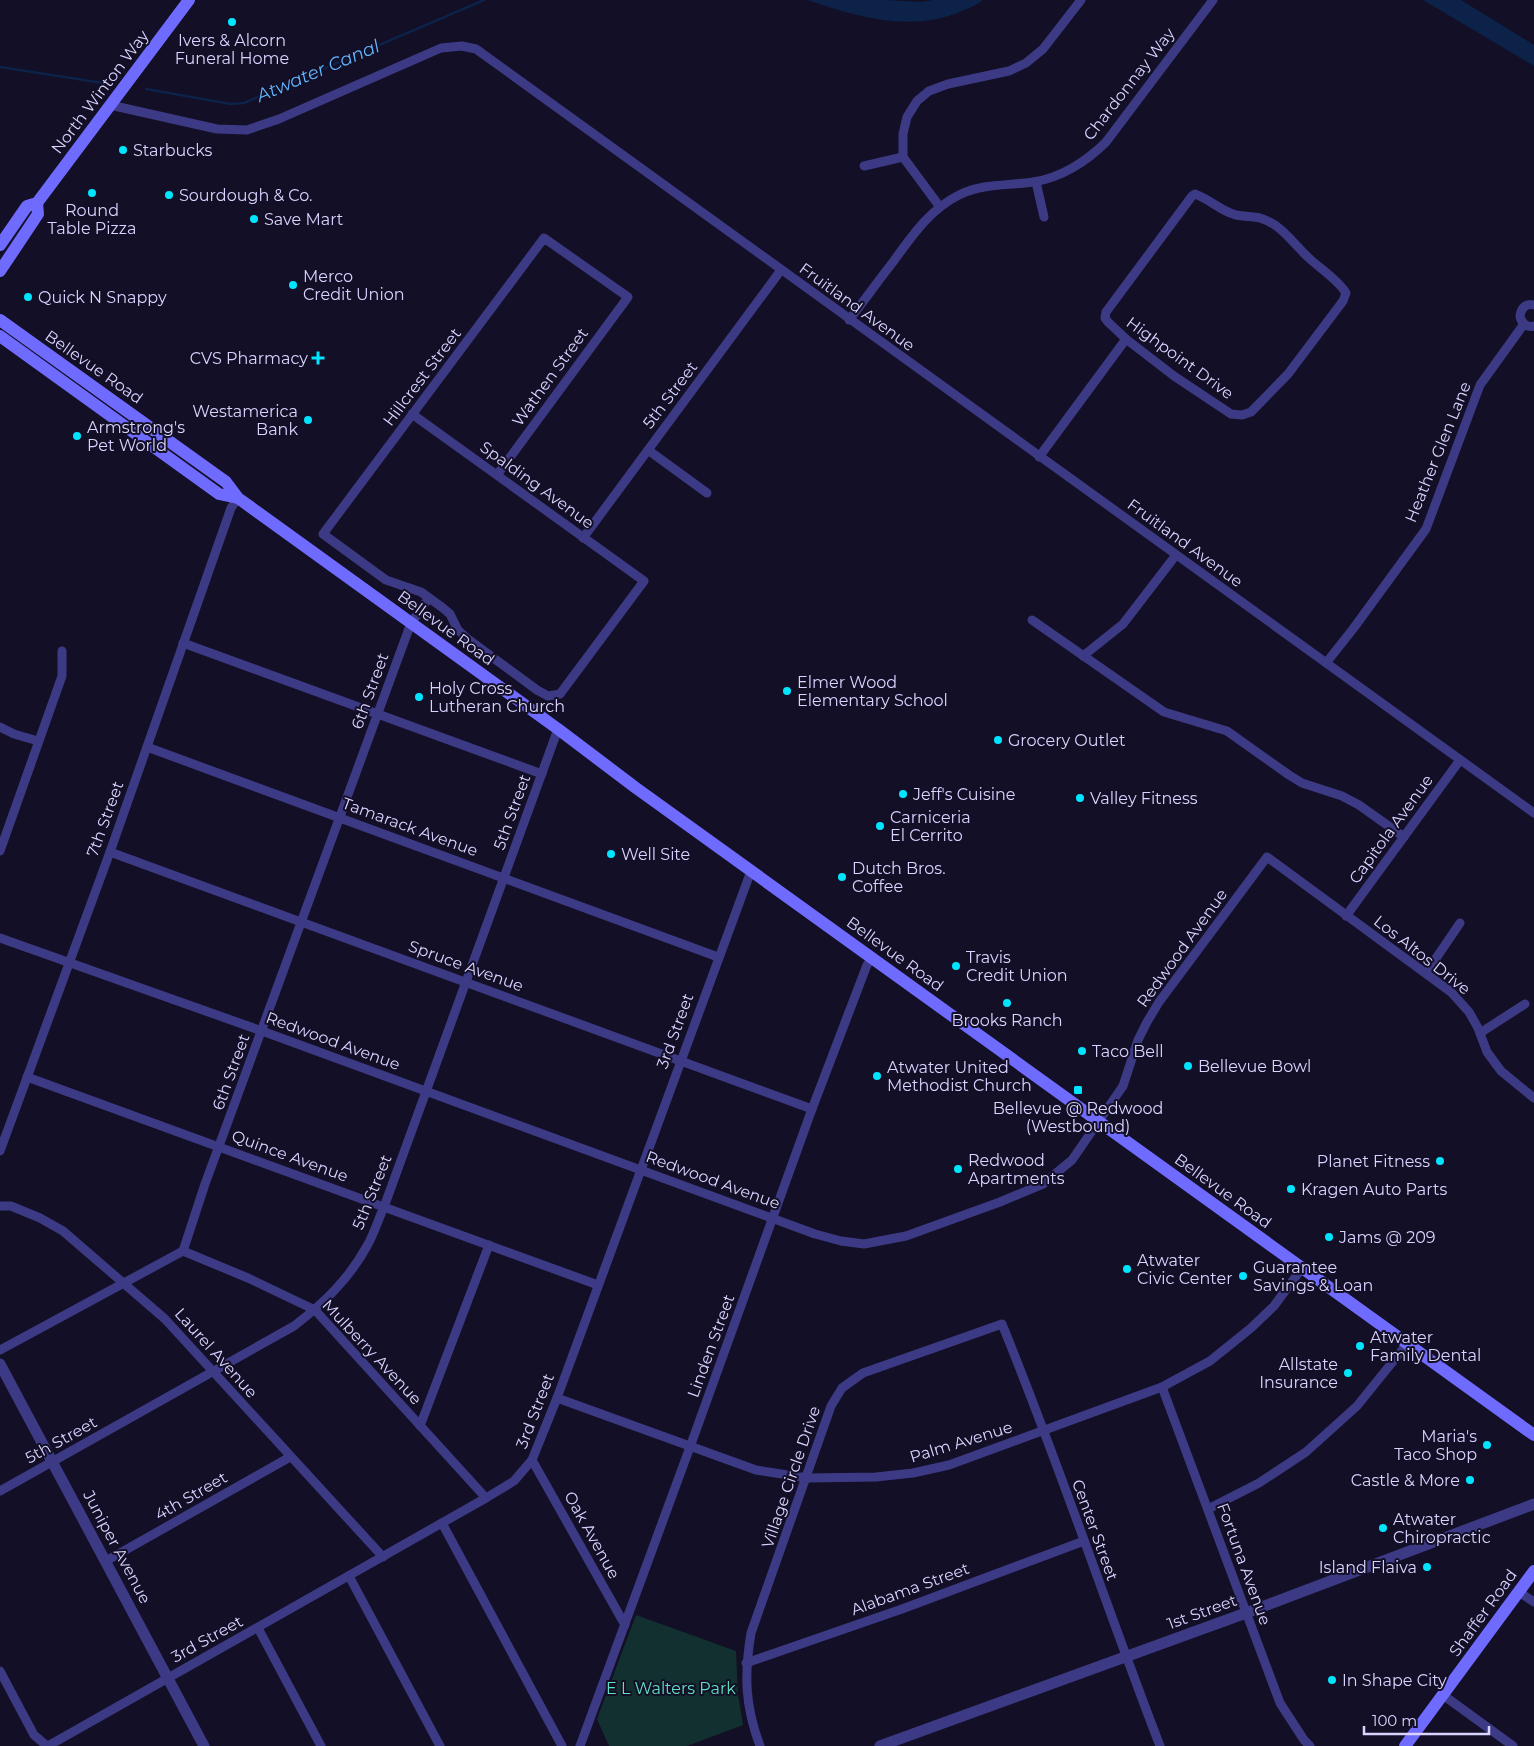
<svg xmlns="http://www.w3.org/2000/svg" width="1534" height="1746" viewBox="0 0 1534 1746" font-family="Montserrat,sans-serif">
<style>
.green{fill:#12302f}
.water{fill:#0c2248}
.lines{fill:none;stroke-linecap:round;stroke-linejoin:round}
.stream{stroke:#0c2248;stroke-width:2.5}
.minor{stroke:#3d3a85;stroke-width:9}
.tertiary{stroke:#3d3a85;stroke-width:11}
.secondary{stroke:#6f6bff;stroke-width:12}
.poi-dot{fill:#00e5ff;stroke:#130f26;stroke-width:2}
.labels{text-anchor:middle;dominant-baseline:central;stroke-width:4;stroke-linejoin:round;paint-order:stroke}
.poi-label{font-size:16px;fill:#d9d4ff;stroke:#130f26;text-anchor:start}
.street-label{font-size:16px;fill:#d9d4ff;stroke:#130f26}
.park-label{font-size:16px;fill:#5fe0c0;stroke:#130f26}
.water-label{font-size:18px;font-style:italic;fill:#62b6ff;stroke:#130f26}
</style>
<rect width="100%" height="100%" fill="#130f26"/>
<polygon class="green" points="636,1615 736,1651 738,1694 743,1725 687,1746 609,1746 597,1719"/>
<g class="water">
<path d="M807 0H886L921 2 933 0H983C977 5 969 8 962 11 912 33 857 17 807 0Z"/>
<polygon points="1423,0 1461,0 1534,45 1534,66"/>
</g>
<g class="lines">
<g class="stream">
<polyline points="0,67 103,83"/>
<polyline points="146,89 231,104 244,103 484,0"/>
</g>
<g class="minor">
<polyline points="110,105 217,129 247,130 279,119 441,48 462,46 476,49 1534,813"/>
<polyline points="864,166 903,157"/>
<polyline points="1036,182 1044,217"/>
<path d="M1195 194C1209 199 1220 210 1233 214 1241 217 1251 216 1260 218 1283 225 1293 244 1310 259 1322 270 1338 280 1346 293L1343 301 1288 374 1251 412 1242 415 1231 414 1174 376 1126 339 1108 322 1105 318 1106 312 1192 196Z"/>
<polyline points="940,207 903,157 903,134 907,117 917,101 929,91 948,84 1009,71 1026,63 1043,49 1081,0"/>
<path d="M1534 305C1526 303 1521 308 1520 316 1521 323 1527 328 1534 326"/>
<path d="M849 320C864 301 878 281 893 262 912 236 929 210 959 195 984 183 1007 186 1033 182 1061 178 1087 161 1106 142L1213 0"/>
<polyline points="412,414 644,581 560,694 548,696 537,690 469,640 458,630 450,614 443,608 421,592 386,580 323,534 544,238 628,297 497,475"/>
<polyline points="648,450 707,493"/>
<polyline points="1039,457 1126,339"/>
<polyline points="583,538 781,270"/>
<polyline points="1032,620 1164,712 1227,731 1289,775 1302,783 1342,796 1359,805 1404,837"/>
<polyline points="183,643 542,774"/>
<polyline points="1083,656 1123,624 1176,555"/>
<polyline points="1326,663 1353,629 1426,529 1480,385 1524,324"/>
<polyline points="0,727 14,734 38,741"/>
<polyline points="147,747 718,957"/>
<polyline points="0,851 62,676 62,651"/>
<polyline points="110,852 812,1109"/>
<polyline points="1346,916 1460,760"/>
<polyline points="0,938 262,1031 815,1234 841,1241 864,1244 906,1236 1000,1202 1043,1184 1072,1160 1123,1086 1138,1040 1147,1022 1159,1002 1267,857 1451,992 1469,1012 1478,1028 1487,1052 1501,1071 1534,1098"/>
<polyline points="1426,973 1460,923"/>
<polyline points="1480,1033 1525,1004"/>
<polyline points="27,1077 598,1285"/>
<polyline points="0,1151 110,852 231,508 238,498"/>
<polyline points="0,1206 11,1206 40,1218 63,1231 165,1319 383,1557"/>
<polyline points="183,1251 248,1278 315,1310 486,1498"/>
<polyline points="0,1350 183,1251 205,1184 411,623 429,598"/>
<polyline points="1162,1387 1280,1703 1304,1740 1310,1746"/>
<polyline points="557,1398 756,1470 807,1478 876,1477 913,1473 949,1465 1162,1387 1210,1361 1251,1328 1274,1306 1302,1268"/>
<polyline points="420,1426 489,1245"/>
<polyline points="532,1460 625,1625"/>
<path d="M0 1491 294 1326C324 1303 349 1279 367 1246 374 1234 378 1220 384 1207L558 729"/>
<polyline points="1208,1509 1259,1483 1306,1452 1357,1406 1407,1344"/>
<polyline points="442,1523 562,1746"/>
<polyline points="106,1561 290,1457"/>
<polyline points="349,1576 440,1746"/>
<polyline points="1519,1592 1534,1602"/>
<polyline points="258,1628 321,1746"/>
<polyline points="746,1663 902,1609 1084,1541"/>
<polyline points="0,1671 34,1735 47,1746"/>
<polyline points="1443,1695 1513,1746"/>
<polyline points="48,1746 486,1498 514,1481 532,1460 557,1398 751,871"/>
<polyline points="580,1746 690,1447 812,1109 867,965 872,958"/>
<path d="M760 1746C745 1706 744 1675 751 1633L831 1406 842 1388 863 1373 1002 1324C1059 1463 1106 1606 1160 1746"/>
</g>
<g class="tertiary">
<polyline points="0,1364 204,1746"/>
<polyline points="880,1746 1246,1613 1534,1504"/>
</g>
<g class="secondary">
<polyline points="0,245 27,206 37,203 189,0"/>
<polyline points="0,271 38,214 37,203"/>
<polyline points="0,320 226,482 238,498 558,729 636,788 1534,1435"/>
<polyline points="0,336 219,494 238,498"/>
<polyline points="1405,1746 1534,1571"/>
</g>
</g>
<g class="poi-dot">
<circle cx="232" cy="22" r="5"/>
<circle cx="123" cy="150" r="5"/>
<circle cx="92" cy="193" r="5"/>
<circle cx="169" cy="195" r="5"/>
<circle cx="254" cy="219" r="5"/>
<circle cx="293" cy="285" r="5"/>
<circle cx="28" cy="297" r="5"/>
<path d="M315.5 350.5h5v5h5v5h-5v5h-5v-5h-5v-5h5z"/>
<circle cx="308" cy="420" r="5"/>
<circle cx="77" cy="436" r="5"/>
<circle cx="787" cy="691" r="5"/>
<circle cx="419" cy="697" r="5"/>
<circle cx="998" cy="740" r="5"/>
<circle cx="903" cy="794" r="5"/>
<circle cx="1080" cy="798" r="5"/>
<circle cx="880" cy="826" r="5"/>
<circle cx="611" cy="854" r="5"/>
<circle cx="842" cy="877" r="5"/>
<circle cx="956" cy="966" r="5"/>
<circle cx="1007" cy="1003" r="5"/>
<circle cx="1082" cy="1051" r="5"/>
<circle cx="1188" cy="1066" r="5"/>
<circle cx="877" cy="1076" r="5"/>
<rect x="1073" y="1085" width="10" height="10" rx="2.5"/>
<circle cx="1440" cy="1161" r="5"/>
<circle cx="958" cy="1169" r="5"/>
<circle cx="1291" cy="1189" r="5"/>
<circle cx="1329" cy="1237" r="5"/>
<circle cx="1127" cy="1269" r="5"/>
<circle cx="1243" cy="1276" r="5"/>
<circle cx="1360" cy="1346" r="5"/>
<circle cx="1348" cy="1373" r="5"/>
<circle cx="1487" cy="1445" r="5"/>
<circle cx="1470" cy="1480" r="5"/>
<circle cx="1383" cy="1528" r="5"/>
<circle cx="1427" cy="1567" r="5"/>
<circle cx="1332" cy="1680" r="5"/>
</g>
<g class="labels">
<g class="poi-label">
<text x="232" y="40" text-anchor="middle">Ivers &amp; Alcorn<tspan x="232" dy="18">Funeral Home</tspan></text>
<text x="133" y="150">Starbucks</text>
<text x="179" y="195">Sourdough &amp; Co.</text>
<text x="92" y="210" text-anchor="middle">Round<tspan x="92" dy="18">Table Pizza</tspan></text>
<text x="264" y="219">Save Mart</text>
<text x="303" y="276">Merco<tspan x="303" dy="18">Credit Union</tspan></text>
<text x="38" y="297">Quick N Snappy</text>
<text x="308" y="358" text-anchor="end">CVS Pharmacy</text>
<text x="298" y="411" text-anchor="end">Westamerica<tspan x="298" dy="18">Bank</tspan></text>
<text x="87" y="427">Armstrong's<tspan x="87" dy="18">Pet World</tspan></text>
<text x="797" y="682">Elmer Wood<tspan x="797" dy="18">Elementary School</tspan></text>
<text x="429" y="688">Holy Cross<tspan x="429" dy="18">Lutheran Church</tspan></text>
<text x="1008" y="740">Grocery Outlet</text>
<text x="913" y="794">Jeff's Cuisine</text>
<text x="1090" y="798">Valley Fitness</text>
<text x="890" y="817">Carniceria<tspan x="890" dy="18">El Cerrito</tspan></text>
<text x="621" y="854">Well Site</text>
<text x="852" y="868">Dutch Bros.<tspan x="852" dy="18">Coffee</tspan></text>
<text x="966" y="957">Travis<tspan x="966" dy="18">Credit Union</tspan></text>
<text x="1007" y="1020" text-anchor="middle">Brooks Ranch</text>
<text x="1092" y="1051">Taco Bell</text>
<text x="1198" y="1066">Bellevue Bowl</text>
<text x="887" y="1067">Atwater United<tspan x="887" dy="18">Methodist Church</tspan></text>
<text x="1078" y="1108" text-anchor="middle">Bellevue @ Redwood<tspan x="1078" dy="18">(Westbound)</tspan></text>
<text x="968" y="1160">Redwood<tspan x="968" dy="18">Apartments</tspan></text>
<text x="1430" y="1161" text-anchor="end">Planet Fitness</text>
<text x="1301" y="1189">Kragen Auto Parts</text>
<text x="1339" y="1237">Jams @ 209</text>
<text x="1137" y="1260">Atwater<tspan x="1137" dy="18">Civic Center</tspan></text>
<text x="1253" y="1267">Guarantee<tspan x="1253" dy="18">Savings &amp; Loan</tspan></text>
<text x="1370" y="1337">Atwater<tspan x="1370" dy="18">Family Dental</tspan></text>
<text x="1338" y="1364" text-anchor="end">Allstate<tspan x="1338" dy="18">Insurance</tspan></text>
<text x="1477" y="1436" text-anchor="end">Maria's<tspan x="1477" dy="18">Taco Shop</tspan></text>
<text x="1460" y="1480" text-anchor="end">Castle &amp; More</text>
<text x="1393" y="1519">Atwater<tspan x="1393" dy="18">Chiropractic</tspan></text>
<text x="1417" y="1567" text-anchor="end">Island Flaiva</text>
<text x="1342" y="1680">In Shape City</text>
</g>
<g class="street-label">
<text transform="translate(1129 84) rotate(-52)">Chardonnay Way</text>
<text transform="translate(100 92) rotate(-53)">North Winton Way</text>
<text transform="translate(857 307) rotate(36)">Fruitland Avenue</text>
<text transform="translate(1180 358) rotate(36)">Highpoint Drive</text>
<text transform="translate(94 367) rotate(35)">Bellevue Road</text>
<text transform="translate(422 377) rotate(-53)">Hillcrest Street</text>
<text transform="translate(550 377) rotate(-54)">Wathen Street</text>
<text transform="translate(670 395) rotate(-53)">5th Street</text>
<text transform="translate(1438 452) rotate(-68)">Heather Glen Lane</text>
<text transform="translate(537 485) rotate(36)">Spalding Avenue</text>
<text transform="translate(1185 543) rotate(36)">Fruitland Avenue</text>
<text transform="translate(446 628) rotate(36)">Bellevue Road</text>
<text transform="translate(370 691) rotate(-70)">6th Street</text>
<text transform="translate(512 812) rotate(-70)">5th Street</text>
<text transform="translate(105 819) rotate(-70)">7th Street</text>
<text transform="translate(410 827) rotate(20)">Tamarack Avenue</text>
<text transform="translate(1391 829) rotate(-54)">Capitola Avenue</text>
<text transform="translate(1182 948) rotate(-54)">Redwood Avenue</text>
<text transform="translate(895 954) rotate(36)">Bellevue Road</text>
<text transform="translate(1422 955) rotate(38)">Los Altos Drive</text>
<text transform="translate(466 966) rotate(20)">Spruce Avenue</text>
<text transform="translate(675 1031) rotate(-70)">3rd Street</text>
<text transform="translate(333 1041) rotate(20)">Redwood Avenue</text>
<text transform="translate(231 1072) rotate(-70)">6th Street</text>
<text transform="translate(290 1156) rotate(20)">Quince Avenue</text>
<text transform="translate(713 1180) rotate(20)">Redwood Avenue</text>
<text transform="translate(1223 1191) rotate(36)">Bellevue Road</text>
<text transform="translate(372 1192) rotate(-68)">5th Street</text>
<text transform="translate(711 1346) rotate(-70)">Linden Street</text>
<text transform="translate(372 1352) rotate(47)">Mulberry Avenue</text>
<text transform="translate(216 1353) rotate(48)">Laurel Avenue</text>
<text transform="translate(535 1411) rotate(-69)">3rd Street</text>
<text transform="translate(61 1440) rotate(-29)">5th Street</text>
<text transform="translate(961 1442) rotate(-17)">Palm Avenue</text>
<text transform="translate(791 1477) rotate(-71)">Village Circle Drive</text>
<text transform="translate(191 1496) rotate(-30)">4th Street</text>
<text transform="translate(1095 1530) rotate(70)">Center Street</text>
<text transform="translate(592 1535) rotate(61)">Oak Avenue</text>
<text transform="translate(117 1547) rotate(62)">Juniper Avenue</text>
<text transform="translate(1244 1564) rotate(70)">Fortuna Avenue</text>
<text transform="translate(910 1589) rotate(-20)">Alabama Street</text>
<text transform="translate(1202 1612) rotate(-20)">1st Street</text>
<text transform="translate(1483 1613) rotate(-54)">Shaffer Road</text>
<text transform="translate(207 1639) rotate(-29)">3rd Street</text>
</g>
<g class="park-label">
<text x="671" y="1688">E L Walters Park</text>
</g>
<g class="water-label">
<text transform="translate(318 71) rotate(-23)">Atwater Canal</text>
</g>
</g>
<path d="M1364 1726v8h125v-8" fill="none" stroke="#d9d4ff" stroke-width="2.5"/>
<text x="1372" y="1726" font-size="15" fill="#d9d4ff" stroke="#130f26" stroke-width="4" paint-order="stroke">100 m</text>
</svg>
